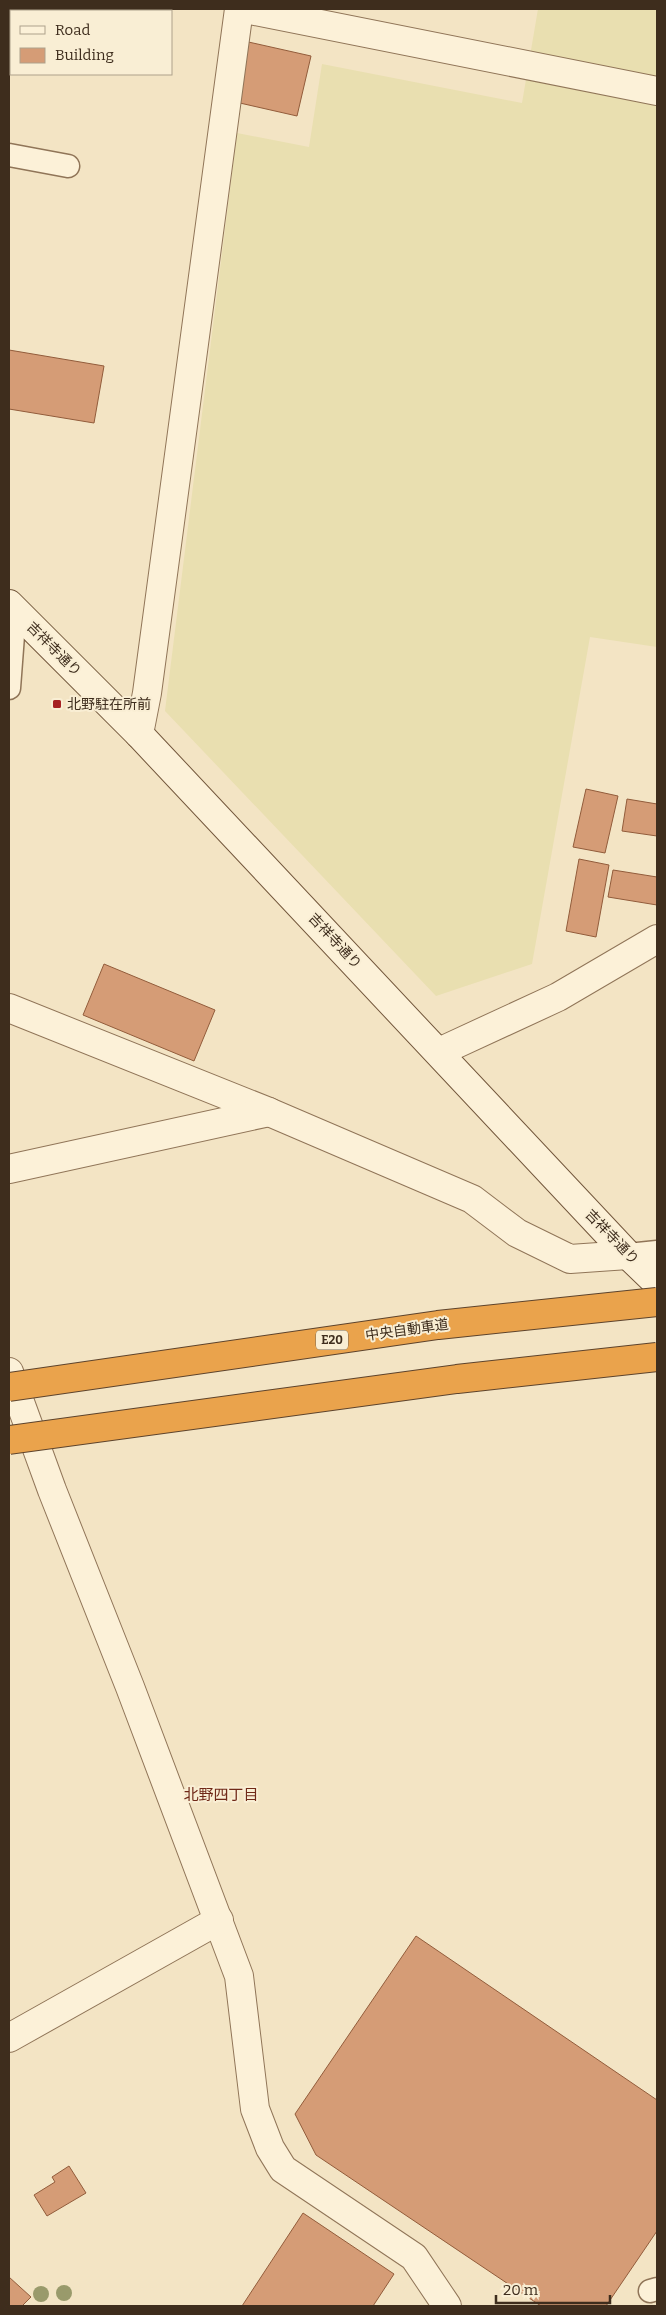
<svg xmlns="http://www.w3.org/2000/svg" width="666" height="2315" viewBox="0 0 666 2315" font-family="Bitter,'Noto Sans JP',serif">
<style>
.farmland{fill:#e9dfb0}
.building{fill:#d59c76;stroke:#925c3b}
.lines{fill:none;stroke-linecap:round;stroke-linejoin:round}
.service-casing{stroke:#907558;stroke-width:25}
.minor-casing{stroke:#907558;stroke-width:30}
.secondary-casing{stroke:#72563b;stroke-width:30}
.service{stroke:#fcf1d8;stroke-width:22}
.minor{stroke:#fcf1d8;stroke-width:28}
.secondary{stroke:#fcf1d8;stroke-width:28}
.motorway-bridge-casing{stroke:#5d432c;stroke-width:30;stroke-linecap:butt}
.motorway-bridge{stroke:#eaa34c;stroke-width:28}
.tree{fill:#999a6b}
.poi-dot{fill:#a62123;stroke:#f9eed4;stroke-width:2}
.labels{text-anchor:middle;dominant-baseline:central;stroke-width:4;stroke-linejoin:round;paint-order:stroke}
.shield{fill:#f9eed4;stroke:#766754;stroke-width:1}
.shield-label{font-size:12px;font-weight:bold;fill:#3e2d1d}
.street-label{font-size:14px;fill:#3e2d1d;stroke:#f9eed4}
.poi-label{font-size:14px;fill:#3e2d1d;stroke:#f9eed4;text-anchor:start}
.neighbourhood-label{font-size:15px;fill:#702918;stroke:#f9eed4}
</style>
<rect width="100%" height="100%" fill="#f3e4c4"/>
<polygon class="farmland" points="538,9 657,9 657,647 590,637 532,964 436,996 165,711 237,133 309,147 322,64 522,103"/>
<g class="building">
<polygon points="244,41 311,56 297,116 231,101"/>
<polygon points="9,350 104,366 94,423 9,409"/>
<polygon points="586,789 618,796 605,853 573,847"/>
<polygon points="627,799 657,804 657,836 622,831"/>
<polygon points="579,859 609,865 596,937 566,931"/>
<polygon points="613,870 657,877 657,905 608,897"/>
<polygon points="104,964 215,1010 194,1061 83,1015"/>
<polygon points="416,1936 657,2100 657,2231 606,2306 541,2306 316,2155 295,2114"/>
<polygon points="69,2166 86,2193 47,2216 34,2195 55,2182 52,2177"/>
<polygon points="303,2213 394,2274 373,2306 242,2306"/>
<polygon points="9,2277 31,2297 22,2306 9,2306"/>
</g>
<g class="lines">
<g class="service-casing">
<g id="service">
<polyline points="9,155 68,166"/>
<polyline points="9,688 15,609"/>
<polyline points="628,1255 657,1252"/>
<polyline points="650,2291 657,2289"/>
</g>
</g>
<g class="minor-casing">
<g id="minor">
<polyline points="245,9 657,91"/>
<polyline points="139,734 147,693 239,9"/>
<polyline points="9,1008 269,1112 472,1199 517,1233 570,1259 628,1255"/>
<polyline points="439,1052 558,997 657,939"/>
<polyline points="9,1169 269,1112"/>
<polyline points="9,1372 52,1490 130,1687 239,1976 255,2109 270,2148 283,2169 414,2257 447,2306"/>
<polyline points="9,2038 219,1920"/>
</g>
</g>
<g class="secondary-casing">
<polyline id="secondary" points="9,604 139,734 628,1255 657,1283"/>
</g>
<use href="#service" class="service"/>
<use href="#minor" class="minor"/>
<use href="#secondary" class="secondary"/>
<g class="motorway-bridge-casing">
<g id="motorway-bridge">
<polyline points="9,1387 438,1325 657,1302"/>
<polyline points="9,1440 457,1379 657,1357"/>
</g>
</g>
<use href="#motorway-bridge" class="motorway-bridge"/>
</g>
<g class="tree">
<circle cx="64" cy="2293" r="8"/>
<circle cx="41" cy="2294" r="8"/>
</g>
<rect class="poi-dot" x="52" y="699" width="10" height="10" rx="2.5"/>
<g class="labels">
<rect class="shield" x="316" y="1330.5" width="32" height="19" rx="4"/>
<g class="shield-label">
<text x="332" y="1340">E20</text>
</g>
<g class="street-label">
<text transform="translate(54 649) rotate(45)">吉祥寺通り</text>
<text transform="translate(335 941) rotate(47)">吉祥寺通り</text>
<text transform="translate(612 1237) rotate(46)">吉祥寺通り</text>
<text transform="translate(407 1330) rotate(-8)">中央自動車道</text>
</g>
<g class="poi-label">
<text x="67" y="704">北野駐在所前</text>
</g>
<g class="neighbourhood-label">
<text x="221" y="1795">北野四丁目</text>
</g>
</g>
<rect width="666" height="2315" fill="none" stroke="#3e2d1d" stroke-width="20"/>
<rect x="10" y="10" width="162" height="65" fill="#f9eed4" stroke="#aea18b"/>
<rect x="20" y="26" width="25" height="8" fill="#fcf1d8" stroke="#aea18b"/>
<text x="55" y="35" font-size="15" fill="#3e2d1d">Road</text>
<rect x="20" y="48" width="25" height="15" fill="#d59c76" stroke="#aea18b"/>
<text x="55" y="60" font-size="15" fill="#3e2d1d">Building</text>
<path d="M496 2295v8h114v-8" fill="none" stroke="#3e2d1d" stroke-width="2.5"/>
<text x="503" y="2295" font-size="15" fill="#3e2d1d" stroke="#f9eed4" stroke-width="4" paint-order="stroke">20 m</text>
</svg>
